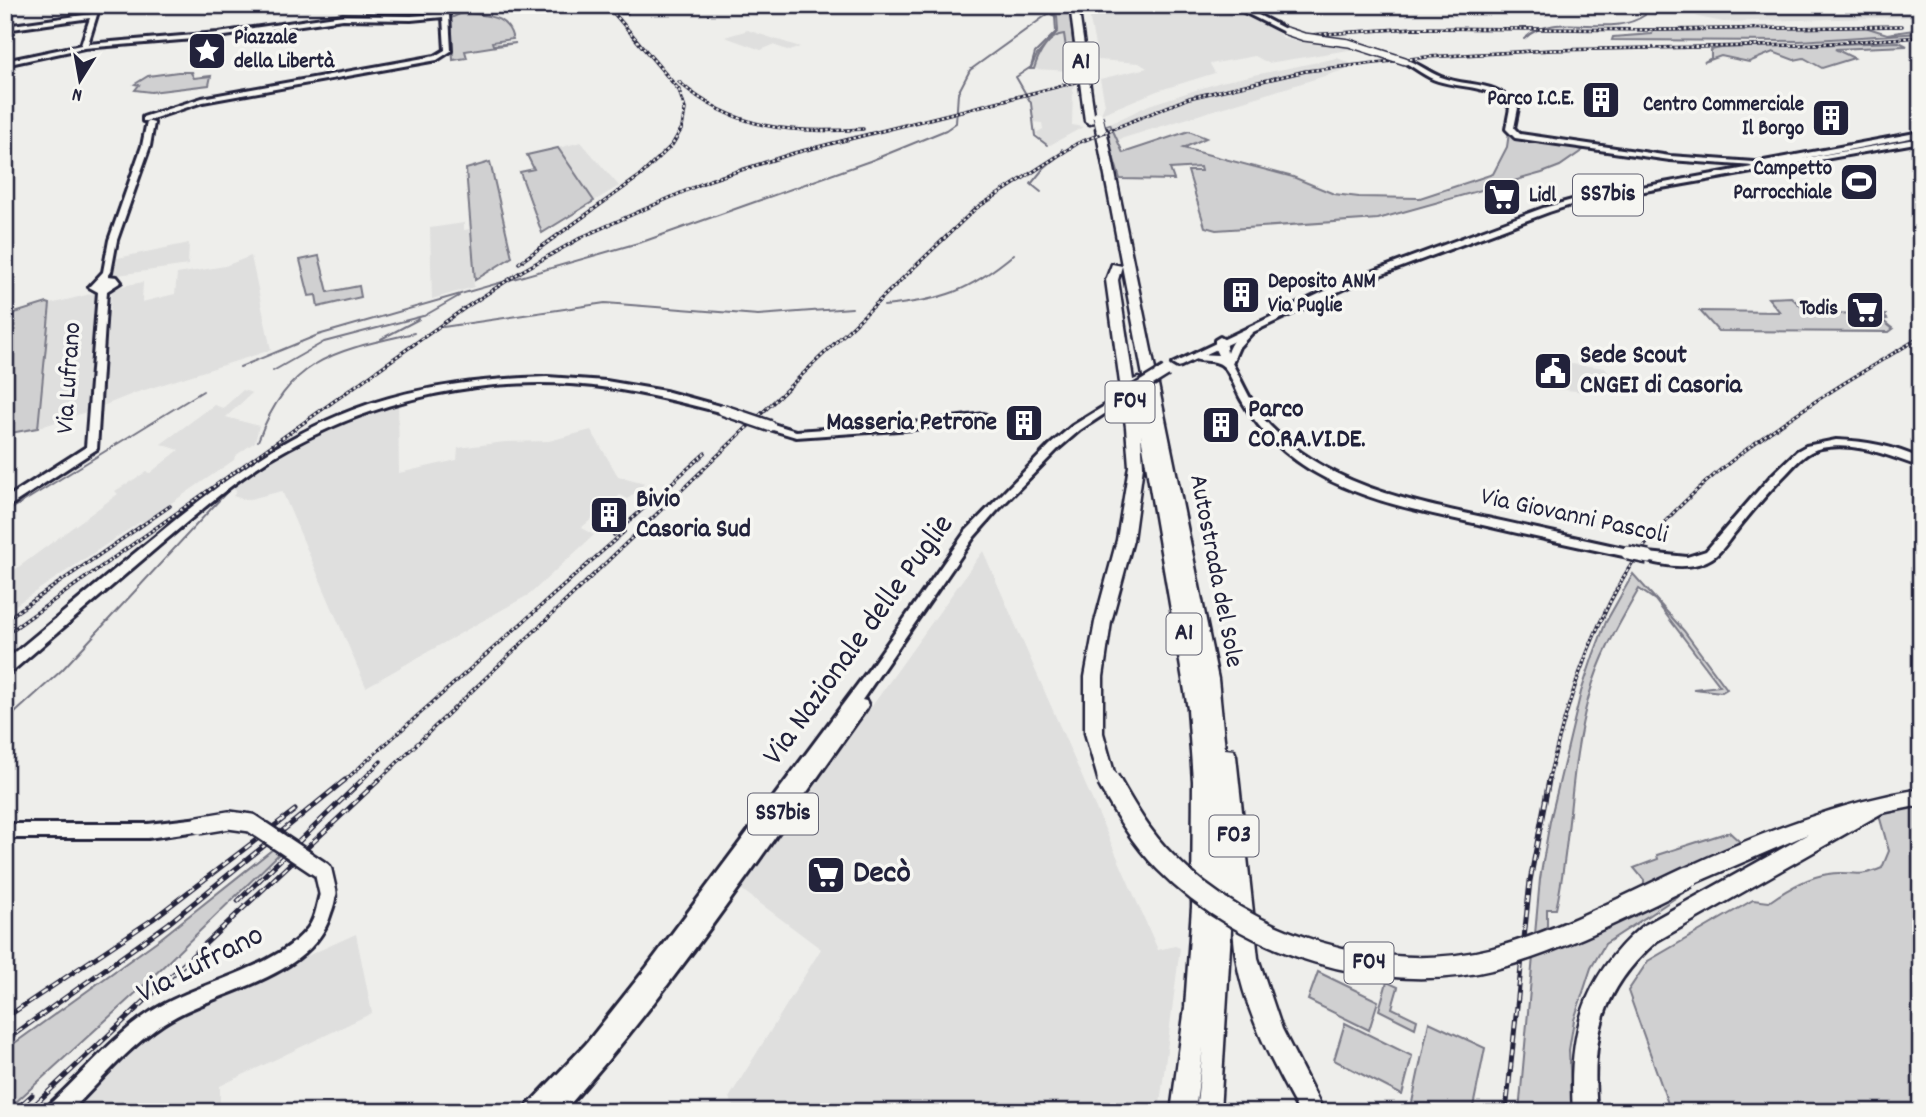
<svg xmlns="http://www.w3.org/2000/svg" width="1926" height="1117" viewBox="0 0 1926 1117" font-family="Dekko,sans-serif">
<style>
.built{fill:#dfdfde}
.green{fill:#d0d0d1;stroke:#797986;stroke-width:2}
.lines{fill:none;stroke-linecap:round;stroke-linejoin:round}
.stream{stroke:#727281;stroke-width:2}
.secondary-casing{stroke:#22223b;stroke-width:6}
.primary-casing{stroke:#22223b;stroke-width:6}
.highway-casing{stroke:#22223b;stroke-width:5}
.secondary{fill:#f6f6f2;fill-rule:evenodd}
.primary{fill:#f6f6f2;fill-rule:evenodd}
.highway{fill:#f6f6f2;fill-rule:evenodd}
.rail-far1-casing{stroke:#22223b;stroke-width:3.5}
.rail-casing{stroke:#22223b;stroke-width:5}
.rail-far1{stroke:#f6f6f2;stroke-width:2;stroke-dasharray:2.5;stroke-linecap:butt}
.rail{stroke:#f6f6f2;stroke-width:2.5;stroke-dasharray:7;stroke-linecap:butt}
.secondary-bridge-far3-casing{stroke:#22223b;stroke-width:10;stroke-linecap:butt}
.secondary-bridge-far2-casing{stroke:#22223b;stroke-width:15;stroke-linecap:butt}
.secondary-bridge-far1-casing{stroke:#22223b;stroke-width:18;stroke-linecap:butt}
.secondary-bridge-casing{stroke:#22223b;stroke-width:22;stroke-linecap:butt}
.primary-bridge-casing{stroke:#22223b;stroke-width:15;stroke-linecap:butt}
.highway-bridge-far2-casing{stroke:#22223b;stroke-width:11;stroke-linecap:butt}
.highway-bridge-far1-casing{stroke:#22223b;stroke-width:22;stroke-linecap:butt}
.highway-bridge-casing{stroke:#22223b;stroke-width:26;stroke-linecap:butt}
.secondary-bridge-far3{stroke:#f6f6f2;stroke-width:7}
.secondary-bridge-far2{stroke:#f6f6f2;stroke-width:10}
.secondary-bridge-far1{stroke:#f6f6f2;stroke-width:13}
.secondary-bridge{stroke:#f6f6f2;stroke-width:17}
.primary-bridge{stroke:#f6f6f2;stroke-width:10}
.highway-bridge-far2{stroke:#f6f6f2;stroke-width:9}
.highway-bridge-far1{stroke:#f6f6f2;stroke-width:17}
.highway-bridge{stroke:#f6f6f2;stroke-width:21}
.labels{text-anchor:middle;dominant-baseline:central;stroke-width:7;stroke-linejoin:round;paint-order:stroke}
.far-poi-label{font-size:21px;font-weight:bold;fill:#22223b;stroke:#f6f6f2;text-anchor:end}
.shield{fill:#f6f6f2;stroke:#626272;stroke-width:2}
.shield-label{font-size:24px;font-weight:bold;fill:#22223b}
.poi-label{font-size:26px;font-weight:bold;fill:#22223b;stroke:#f6f6f2;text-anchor:start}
.street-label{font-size:26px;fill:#22223b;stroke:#f6f6f2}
.near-street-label{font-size:32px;fill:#22223b;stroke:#f6f6f2}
.near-poi-label{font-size:32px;font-weight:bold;fill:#22223b;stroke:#f6f6f2;text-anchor:start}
</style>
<rect width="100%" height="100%" fill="#eeeeeb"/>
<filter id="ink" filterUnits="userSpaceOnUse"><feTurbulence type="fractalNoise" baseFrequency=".0143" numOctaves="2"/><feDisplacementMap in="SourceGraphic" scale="14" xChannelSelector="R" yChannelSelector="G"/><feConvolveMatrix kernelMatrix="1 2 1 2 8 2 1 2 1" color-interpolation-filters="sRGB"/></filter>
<g filter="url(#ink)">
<g class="built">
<polygon points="1094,5 1230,7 1268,25 1285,39 1361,48 1268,63 1255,56 1210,64 1215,73 1157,91 1101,114 1105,104 1100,79 1147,68 1139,63 1098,60 1090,20"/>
<polygon points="1682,5 1921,5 1921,19 1912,17 1723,22 1698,17"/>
<polygon points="748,30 750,31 800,47 790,51 773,45 761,50 725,37"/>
<polygon points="1059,34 1066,34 1069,69 1072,71 1034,69 1039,54"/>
<polygon points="1337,58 1357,66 1117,140 1110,124 1149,105 1221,82"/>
<polygon points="1076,84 1073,87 1072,125 1083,127 1050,145 1043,142 1036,133 1043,129 1042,123 1033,122 1033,104 1028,97"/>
<polygon points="581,142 619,186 594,201 558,148"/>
<polygon points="464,223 464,230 470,229 474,287 432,299 430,228"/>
<polygon points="189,243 188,265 111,276 113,259"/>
<polygon points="251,256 271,350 135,393 100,407 112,288 143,282 142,302 175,294 177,274 225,266"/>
<polygon points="99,292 86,412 38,428 50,304"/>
<polygon points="1537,360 1606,368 1610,378 1606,394 1546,388"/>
<polygon points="243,390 252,393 226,417 259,426 255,442 235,456 234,460 145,521 140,522 5,612 5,577 118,494 115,491 146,472 150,473 179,450 161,444 214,405 223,408"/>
<polygon points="398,400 399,473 457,460 458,448 505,442 549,441 591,430 618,476 645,483 628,499 620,495 581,528 594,535 530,594 366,687 282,491 246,500 233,496 237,491 227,487 265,460 317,431"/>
<polygon points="983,551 1158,950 1175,946 1180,948 1159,1112 738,1112 729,1098 821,949 741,889"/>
<polygon points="356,934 372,1013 220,1086 220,1112 69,1112 167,1019"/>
</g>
<g class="green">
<path d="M1055 8 1072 11 1071 23 1076 72 1069 69 1064 34C1049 35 1038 55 1034 69H1030L1037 55 1058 31 1057 16 1053 14Z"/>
<path d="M464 12C486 16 507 14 513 39L492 42 493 45 516 43 465 51 467 58 453 60 451 18Z"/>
<polygon points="1865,27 1887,34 1921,29 1921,33 1800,41 1612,40 1613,37 1652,34 1653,31"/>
<polygon points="1899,42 1907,46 1835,49 1854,58 1822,68 1804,58 1794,60 1773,52 1749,62 1721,56 1704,62 1711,58 1711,50 1721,48"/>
<polygon points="178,72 193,72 191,73 194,78 211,76 209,85 151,92 135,90 139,85 135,84 148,76"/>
<polygon points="1110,124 1123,153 1189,131 1206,138 1183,148 1293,177 1334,194 1359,197 1420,198 1493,174 1507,147 1509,133 1514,136 1586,146 1586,148 1560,166 1542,173 1378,219 1216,230 1205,227 1188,171 1201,171 1200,167 1170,169 1174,180 1120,179 1104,126"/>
<polygon points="558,148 594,201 542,233 520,172 534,169 527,155"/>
<polygon points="490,162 512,257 475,280 466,169"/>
<polygon points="319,256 328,292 359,286 361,297 318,307 316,295 309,296 300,260"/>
<polygon points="1791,297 1807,312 1887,315 1883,315 1887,319 1882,320 1893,329 1889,332 1718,331 1700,311 1780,312 1768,298"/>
<polygon points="47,303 50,304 38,428 5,434 5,316"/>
<path d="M1633 574 1684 631 1727 689 1722 692 1693 689 1720 686 1655 600 1639 589C1620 622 1599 658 1589 696 1569 766 1572 839 1556 909H1547V950L1645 906 1644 880 1634 868 1658 859 1657 855 1729 832 1740 842 1687 867 1689 889 1605 944 1591 968 1574 1020 1569 1050 1572 1112H1519L1540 879 1550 821 1581 692 1593 656 1606 622Z"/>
<path d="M1921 805V1112H1671L1628 991 1648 961 1753 900 1769 902C1786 890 1808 877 1828 874 1849 870 1857 879 1882 868L1889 851 1879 815Z"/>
<polygon points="273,849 280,853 140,989 5,1112 5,1050 161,938"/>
<polygon points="1318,972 1378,1001 1369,1030 1308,1000"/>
<polygon points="1387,982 1398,987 1392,1008 1417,1020 1415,1028 1379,1010"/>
<polygon points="1429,1022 1485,1048 1472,1112 1410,1112"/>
<polygon points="1345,1023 1412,1056 1402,1095 1334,1060"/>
</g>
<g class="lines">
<g class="stream">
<path d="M1524 39C1556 8 1609 40 1645 15L1643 5"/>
<polyline points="1047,145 1035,136 1031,103 1016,77 1031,67 1035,53 1056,32 1055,16 1051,14"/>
<polyline points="1041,192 1031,184 1044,168 1062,153 1062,149"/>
<path d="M884 306C944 299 967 293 1014 254"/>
<polyline points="424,316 459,296"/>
<polyline points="443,327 605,303 758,315 852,308"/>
<polyline points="381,339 419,319"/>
<polyline points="240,367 318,335 645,241 870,161 946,130 956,123 958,93 970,70 1048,14 1051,9"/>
<polyline points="273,371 324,342 423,316"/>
<path d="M258 441C289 358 335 351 414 333"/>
<polyline points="5,513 203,391"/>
<polyline points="5,722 62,670 235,483"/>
</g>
<g class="secondary-casing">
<g id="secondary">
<polygon points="94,5 100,5 88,44 218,33 343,15 411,16 446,13 449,15 451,51 437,60 203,102 146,121 143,121 143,117 202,98 435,56 445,50 443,17 411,20 343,19 218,37 84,48 5,65 5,61 81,45 90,18 5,30 5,26 91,14"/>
<polygon points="618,5 624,5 626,12 622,12"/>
<polygon points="1177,5 1243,7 1289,31 1284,32 1242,11"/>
<path d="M1405 59C1418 63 1428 72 1441 77 1470 88 1496 79 1518 108L1514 128 1520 134 1670 156 1754 162 1758 164 1754 166 1670 160 1515 138 1506 129 1510 108C1492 84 1464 89 1438 81 1425 77 1415 67 1403 62V60Z"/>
<polygon points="147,121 154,123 150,146 117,240 111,272 108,276 117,277 121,282 107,291 97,449 5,509 5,499 86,447 98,292 89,287 103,272 109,240 142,146"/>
<path d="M1247 330 1252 333 1239 347 1232 363C1243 383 1253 409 1270 426 1329 486 1409 501 1487 518 1534 528 1581 539 1628 549L1634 553 1628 557C1581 547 1534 537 1487 526 1426 512 1363 502 1309 469 1282 452 1258 429 1242 401 1236 391 1232 377 1225 368 1216 357 1201 364 1191 357L1196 354 1218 355 1215 349V340L1220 337 1225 340 1227 353C1230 343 1238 333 1247 330Z"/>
<path d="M547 377 606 381 665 391 727 408 728 410 723 413C685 403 648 394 609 388 491 371 370 398 268 460 232 483 200 511 168 538 115 583 63 628 10 673L5 674V661C56 619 106 576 157 535 222 481 288 431 369 404 427 385 486 379 547 377Z"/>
<polygon points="984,414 989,417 988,419 913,429 796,437 766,428 765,426 770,423 796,431 913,423"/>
<path d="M1836 440C1865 441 1894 446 1921 459V467C1889 456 1856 441 1821 448 1807 451 1796 463 1787 473 1769 491 1753 510 1737 530 1729 539 1722 552 1712 558 1692 571 1665 566 1644 560L1642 557 1644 554 1648 553 1687 557 1706 551 1770 477 1797 451 1806 446Z"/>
<polygon points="199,818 204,820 207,825 204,830 148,838 5,838 5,824 148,824"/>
<path d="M328 886 334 888C337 896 334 905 331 913 312 980 214 990 163 1024 127 1048 100 1082 70 1112H47L49 1105C83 1074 113 1036 152 1011 198 982 275 970 308 928 317 917 317 900 322 888Z"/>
</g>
</g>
<g class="primary-casing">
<g id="primary">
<polygon points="1921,132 1921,136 1800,159 1921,138 1921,142 1577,203 1549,212 1348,287 1181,366 1177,367 1172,364 1342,283 1543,208 1576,199 1752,167 1749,165 1753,163"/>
<path d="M1111 402 1116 405 1115 407 1080 430 1058 449 996 512 974 537 862 700 866 701 868 705 866 709C768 845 675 987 563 1112H526L528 1105 586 1044 647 967 870 668 966 531 1050 445 1072 426Z"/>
</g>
</g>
<g class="highway-casing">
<g id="highway">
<polygon points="1070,5 1078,5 1095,121 1090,124 1085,121"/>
<path d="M1101 126 1106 129 1218 679 1225 749 1234 750 1236 756 1258 958 1282 1029 1324 1112H1299C1273 1065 1244 1010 1236 957 1234 943 1233 928 1232 914L1220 1112H1196L1203 1047 1195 1112H1171L1185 1007 1192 907 1193 781 1188 709 1141 435 1143 466 1133 540 1111 622 1103 677V733L1115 776 1113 782 1106 784 1099 782 1085 733V677L1095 622 1117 540 1129 466 1126 427 1106 280 1112 264 1122 266 1118 280 1133 380 1138 378 1144 381 1096 129Z"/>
<path d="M1921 789V805L1882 813 1657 941C1600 991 1591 1039 1597 1112H1573C1568 1036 1582 978 1641 927L1808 834 1688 886 1681 884 1678 877 1681 870C1758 834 1836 803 1921 789Z"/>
</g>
</g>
<use href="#secondary" class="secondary"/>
<use href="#primary" class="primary"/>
<use href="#highway" class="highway"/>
<g class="rail-far1-casing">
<g id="rail-far1">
<polyline points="1295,36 1413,28 1660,30 1902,26"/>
<path d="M679 82C734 130 793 134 863 129"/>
<polyline points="519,263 640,176 672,145 682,128 685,109 679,90 607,5"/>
<polyline points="614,535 705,453"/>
<polyline points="5,620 170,506"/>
<polyline points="5,635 465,308 522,271 584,236 710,180 794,153 1076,82"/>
<polyline points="343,782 624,532"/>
<polyline points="360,782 381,761"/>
<polyline points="377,782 975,209 1078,143 1189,98 1306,71 1427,57 1551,50 1800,45 1921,37"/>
<path d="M1548 782C1565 711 1586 642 1623 578 1680 478 1823 395 1921 337"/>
</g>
</g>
<g class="rail-casing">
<g id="rail">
<polyline points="238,901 362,780"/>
<polyline points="5,1018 153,919 295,810"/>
<polyline points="5,1041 169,923 345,780"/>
<polyline points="13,1112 32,1095"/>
<polyline points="27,1112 379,780"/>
<polyline points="1506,1112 1530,881 1549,780"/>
</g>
</g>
<use href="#rail-far1" class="rail-far1"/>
<use href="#rail" class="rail"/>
<g class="secondary-bridge-far3-casing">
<polyline id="secondary-bridge-far3" points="1286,31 1304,37 1349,43 1405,61"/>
</g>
<g class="secondary-bridge-far2-casing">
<polyline id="secondary-bridge-far2" points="723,410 770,426"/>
</g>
<g class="secondary-bridge-far1-casing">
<polyline id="secondary-bridge-far1" points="1628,553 1648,557"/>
</g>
<g class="secondary-bridge-casing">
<polyline id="secondary-bridge" points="199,825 229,820 251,823 323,871 328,893"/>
</g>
<g class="primary-bridge-casing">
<polyline id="primary-bridge" points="1111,405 1166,371"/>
</g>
<g class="highway-bridge-far2-casing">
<polyline id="highway-bridge-far2" points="1098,116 1101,129"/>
</g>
<g class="highway-bridge-far1-casing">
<polyline id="highway-bridge-far1" points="1106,776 1109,782"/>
</g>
<g class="highway-bridge-casing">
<path id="highway-bridge" d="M1108 780C1125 810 1141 838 1165 862 1246 945 1380 987 1493 959 1561 941 1624 907 1688 877"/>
</g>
<use href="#secondary-bridge-far3" class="secondary-bridge-far3"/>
<use href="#secondary-bridge-far2" class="secondary-bridge-far2"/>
<use href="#secondary-bridge-far1" class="secondary-bridge-far1"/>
<use href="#secondary-bridge" class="secondary-bridge"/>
<use href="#primary-bridge" class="primary-bridge"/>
<use href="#highway-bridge-far2" class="highway-bridge-far2"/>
<use href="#highway-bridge-far1" class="highway-bridge-far1"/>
<use href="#highway-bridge" class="highway-bridge"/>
</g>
</g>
<defs>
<g id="sight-square" transform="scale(2.0125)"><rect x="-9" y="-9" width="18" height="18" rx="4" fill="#22223b" stroke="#f6f6f2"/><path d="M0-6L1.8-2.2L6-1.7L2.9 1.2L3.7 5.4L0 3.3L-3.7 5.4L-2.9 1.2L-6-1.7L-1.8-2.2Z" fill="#fff"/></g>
<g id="building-square" transform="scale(2.0125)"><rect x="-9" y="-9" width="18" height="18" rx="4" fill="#22223b" stroke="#f6f6f2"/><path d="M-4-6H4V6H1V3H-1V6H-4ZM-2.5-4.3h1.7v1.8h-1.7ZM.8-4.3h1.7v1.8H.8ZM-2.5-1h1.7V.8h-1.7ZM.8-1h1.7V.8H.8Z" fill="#fff"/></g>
<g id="stadium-square" transform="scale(2.0125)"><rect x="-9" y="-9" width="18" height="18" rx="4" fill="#22223b" stroke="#f6f6f2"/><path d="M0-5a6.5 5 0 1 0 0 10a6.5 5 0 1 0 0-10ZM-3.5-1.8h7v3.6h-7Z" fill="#fff"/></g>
<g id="supermarket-square" transform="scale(2.0125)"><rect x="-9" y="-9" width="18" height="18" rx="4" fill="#22223b" stroke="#f6f6f2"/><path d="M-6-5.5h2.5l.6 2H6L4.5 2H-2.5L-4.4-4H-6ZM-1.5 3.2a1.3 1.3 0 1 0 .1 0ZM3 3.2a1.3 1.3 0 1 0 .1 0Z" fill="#fff"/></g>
<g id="civic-square" transform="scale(2.0125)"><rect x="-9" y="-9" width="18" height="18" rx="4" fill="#22223b" stroke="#f6f6f2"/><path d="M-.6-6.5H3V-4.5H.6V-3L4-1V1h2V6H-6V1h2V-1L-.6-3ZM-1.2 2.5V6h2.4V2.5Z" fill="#fff"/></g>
</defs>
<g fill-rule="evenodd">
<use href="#sight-square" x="207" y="51"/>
<use href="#building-square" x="1601" y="100"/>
<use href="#building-square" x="1831" y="118"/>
<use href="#stadium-square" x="1859" y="182"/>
<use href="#supermarket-square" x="1502" y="197"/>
<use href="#building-square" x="1241" y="295"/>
<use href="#supermarket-square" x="1865" y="310"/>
<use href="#civic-square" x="1553" y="371"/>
<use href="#building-square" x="1024" y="423"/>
<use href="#building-square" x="1221" y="425"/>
<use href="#building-square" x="609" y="515"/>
<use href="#supermarket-square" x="826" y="875"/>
</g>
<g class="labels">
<g class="far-poi-label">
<text x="234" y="39" text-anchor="start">Piazzale<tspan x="234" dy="24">della Libertà</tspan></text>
<text x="1574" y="100">Parco I.C.E.</text>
<text x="1804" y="106">Centro Commerciale<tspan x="1804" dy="24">Il Borgo</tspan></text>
<text x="1832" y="170">Campetto<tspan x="1832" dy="24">Parrocchiale</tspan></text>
<text x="1529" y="197" text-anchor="start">Lidl</text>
<text x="1268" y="283" text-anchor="start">Deposito ANM<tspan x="1268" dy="24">Via Puglie</tspan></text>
<text x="1838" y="310">Todis</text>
</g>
<g class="shield">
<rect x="1063.5" y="42.5" width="35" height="41" rx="5"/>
<rect x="1573" y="174.5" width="70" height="41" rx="5"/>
<rect x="1105.5" y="381.5" width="49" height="41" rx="5"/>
<rect x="1166.5" y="613.5" width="35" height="41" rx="5"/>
<rect x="748" y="793.5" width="70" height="41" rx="5"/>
<rect x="1209.5" y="815.5" width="49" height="41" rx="5"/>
<rect x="1344.5" y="942.5" width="49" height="41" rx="5"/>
</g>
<g class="shield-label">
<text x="1081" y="63">A1</text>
<text x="1608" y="195">SS7bis</text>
<text x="1130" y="402">F04</text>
<text x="1184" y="634">A1</text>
<text x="783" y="814">SS7bis</text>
<text x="1234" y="836">F03</text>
<text x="1369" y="963">F04</text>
</g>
<g class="poi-label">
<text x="1580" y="356">Sede Scout<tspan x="1580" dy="30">CNGEI di Casoria</tspan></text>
<text x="1248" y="410">Parco<tspan x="1248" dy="30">CO.RA.VI.DE.</tspan></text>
<text x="997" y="423" text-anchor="end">Masseria Petrone</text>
<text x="636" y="500">Bivio<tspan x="636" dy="30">Casoria Sud</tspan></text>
</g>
<g class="street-label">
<text transform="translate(70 378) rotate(-86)">Via Lufrano</text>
<text transform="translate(1574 517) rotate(12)">Via Giovanni Pascoli</text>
<text transform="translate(1215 571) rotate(79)">Autostrada del Sole</text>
</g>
<g class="near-street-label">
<text transform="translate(860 641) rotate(-54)">Via Nazionale delle Puglie</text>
<text transform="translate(201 966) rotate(-27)">Via Lufrano</text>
</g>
<g class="near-poi-label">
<text x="853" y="875">Decò</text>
</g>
</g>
<rect width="1926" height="1117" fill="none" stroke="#f6f6f2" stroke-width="28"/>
<rect x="14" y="14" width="1898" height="1089" fill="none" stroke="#22223b" stroke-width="2.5" filter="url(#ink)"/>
<g transform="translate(80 80) rotate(191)" stroke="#f6f6f2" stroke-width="5" paint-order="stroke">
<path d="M0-5L12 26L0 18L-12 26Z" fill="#22223b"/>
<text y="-10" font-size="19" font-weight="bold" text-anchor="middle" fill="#22223b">N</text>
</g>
</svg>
